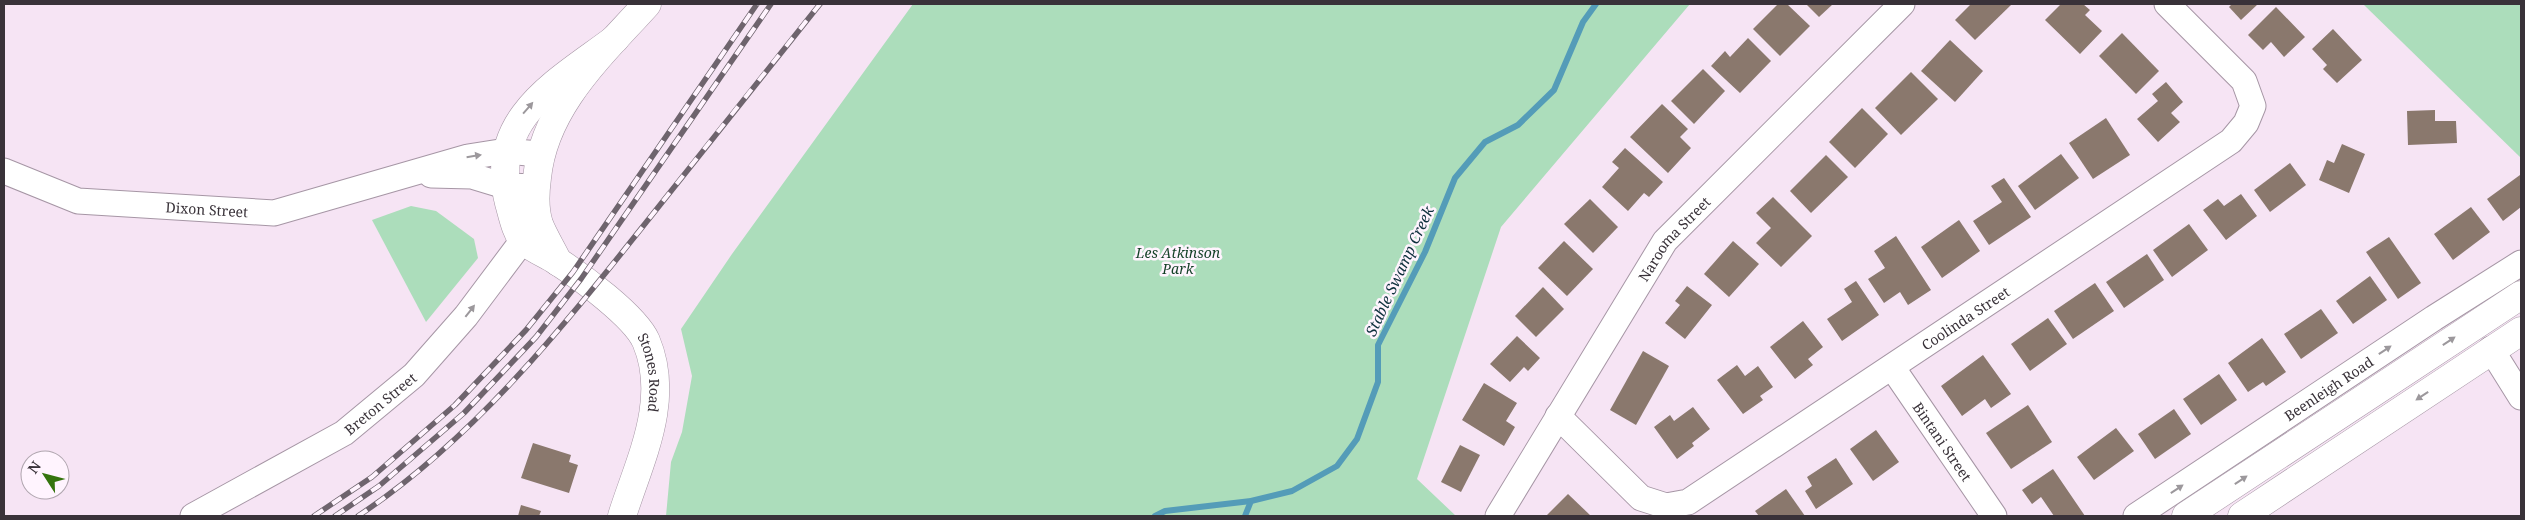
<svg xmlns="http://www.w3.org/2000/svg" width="2525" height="520" viewBox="0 0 2525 520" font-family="'Noto Serif',serif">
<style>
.green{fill:#acddbb}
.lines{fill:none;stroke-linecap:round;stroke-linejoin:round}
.stream{stroke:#549cb8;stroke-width:6}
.building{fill:#8a786d}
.minor-casing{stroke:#a696a5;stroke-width:27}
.tertiary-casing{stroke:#a696a5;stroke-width:29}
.secondary-casing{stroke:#a696a5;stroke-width:29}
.minor{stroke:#fff;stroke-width:25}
.tertiary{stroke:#fff;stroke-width:28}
.secondary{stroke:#fff;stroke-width:28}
.rail-casing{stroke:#6e646d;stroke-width:5.5}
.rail{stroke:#fff4fe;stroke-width:4;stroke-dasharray:11;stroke-linecap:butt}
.oneway{fill:#9c989c}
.labels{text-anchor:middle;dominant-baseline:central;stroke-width:5;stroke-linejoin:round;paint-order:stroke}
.street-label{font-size:14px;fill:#393239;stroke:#fff4fe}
.park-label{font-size:14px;font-style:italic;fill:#123f25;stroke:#fff4fe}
.water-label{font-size:15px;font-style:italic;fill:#0f313e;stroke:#fff4fe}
</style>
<rect width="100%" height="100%" fill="#f6e4f4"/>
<g class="green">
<polygon points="913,4 1690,4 1501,227 1417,479 1456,516 666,516 671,462 682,432 692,376 681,329 732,254"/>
<polygon points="2363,4 2521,4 2521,158"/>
<polygon points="411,206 436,211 474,239 478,258 426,322 372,220"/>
</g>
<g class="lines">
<g class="stream">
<polyline points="1155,516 1165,511 1251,501 1292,491 1337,466 1357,439 1378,382 1378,345 1425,252 1455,178 1485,142 1518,125 1554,90 1583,22 1596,4"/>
<polyline points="1245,516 1251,501"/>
</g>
</g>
<g class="building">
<polygon points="1778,4 1787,4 1810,26 1780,56 1753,29"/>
<polygon points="1806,4 1833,4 1819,17"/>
<polygon points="1971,4 2012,4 1975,40 1955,20"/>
<polygon points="2061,4 2083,4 2090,10 2085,15 2102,31 2080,54 2045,20"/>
<polygon points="2232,4 2258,4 2241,20 2229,7"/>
<polygon points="2276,7 2305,37 2284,57 2271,42 2263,50 2248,35"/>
<polygon points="2333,29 2362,60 2337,83 2323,69 2327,65 2312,49"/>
<polygon points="2122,33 2159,71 2136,94 2099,56"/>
<polygon points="1748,38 1771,61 1740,93 1711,66 1725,51 1730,57"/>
<polygon points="1950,40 1983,71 1955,102 1921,71"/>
<polygon points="1703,69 1725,91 1694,124 1671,101"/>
<polygon points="1911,72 1938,99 1901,135 1875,108"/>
<polygon points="2166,82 2183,102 2171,113 2180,122 2158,142 2137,119 2158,101 2152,94"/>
<polygon points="1662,104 1688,129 1680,137 1691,148 1668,173 1630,137"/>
<polygon points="1862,108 1888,134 1855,168 1829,142"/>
<polygon points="2435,110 2435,121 2456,121 2457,143 2408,145 2407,111"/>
<polygon points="2106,118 2130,155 2093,179 2069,143"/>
<polygon points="2342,144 2365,154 2349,193 2319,180 2327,160 2334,163"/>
<polygon points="1625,148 1663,182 1649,197 1644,193 1628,211 1602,187 1619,168 1612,162"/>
<polygon points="2061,154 2079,178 2035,210 2018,186"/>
<polygon points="1826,155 1848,177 1811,213 1790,191"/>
<polygon points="2290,163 2306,185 2270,212 2254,190"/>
<polygon points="2520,175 2521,207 2503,221 2487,199"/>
<polygon points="2004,178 2031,217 1989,245 1973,221 2002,202 1991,186"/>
<polygon points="2241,194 2257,216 2226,240 2203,210 2218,199 2224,206"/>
<polygon points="1773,197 1812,236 1781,267 1756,243 1771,228 1756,213"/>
<polygon points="1590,199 1618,227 1593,253 1564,224"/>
<polygon points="2471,207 2490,232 2453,260 2434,234"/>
<polygon points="1959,220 1980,251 1942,278 1921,247"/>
<polygon points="2189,224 2208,250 2172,277 2153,250"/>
<polygon points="1896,236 1931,290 1908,305 1900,292 1884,303 1868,279 1885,268 1874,251"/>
<polygon points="2389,237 2421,283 2398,299 2366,252"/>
<polygon points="1564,241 1593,269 1567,296 1538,268"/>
<polygon points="1733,241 1759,264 1729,297 1704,274"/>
<polygon points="2147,254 2164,280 2124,308 2106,282"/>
<polygon points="2370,276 2387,300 2353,324 2336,301"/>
<polygon points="1856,281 1879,315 1842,341 1827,319 1852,302 1844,289"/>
<polygon points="2095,283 2114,311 2073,339 2054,311"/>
<polygon points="1687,286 1712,305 1685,339 1665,323 1680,305 1675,301"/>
<polygon points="1543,287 1564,309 1536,337 1515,316"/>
<polygon points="2321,309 2338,333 2301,359 2284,334"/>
<polygon points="2048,318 2067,344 2030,371 2011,344"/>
<polygon points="1803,321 1823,347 1808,359 1813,365 1795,379 1770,347"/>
<polygon points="1517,336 1540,358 1528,371 1524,367 1510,382 1490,364"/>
<polygon points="2262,338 2286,372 2266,386 2263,382 2248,392 2228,363"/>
<polygon points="1643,351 1669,366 1636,425 1610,410"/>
<polygon points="1983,355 2011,394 1991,408 1985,399 1962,416 1941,386"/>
<polygon points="1737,365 1745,376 1758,366 1773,387 1760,396 1763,400 1743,414 1717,380"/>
<polygon points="2219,374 2237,400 2201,425 2183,399"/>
<polygon points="1484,383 1517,403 1506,421 1515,427 1504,446 1462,420"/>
<polygon points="2028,405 2052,442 2011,469 1986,433"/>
<polygon points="1693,407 1710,429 1692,443 1694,446 1677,459 1654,427 1670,415 1674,421"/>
<polygon points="2174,409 2191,434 2155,459 2138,434"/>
<polygon points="2116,428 2134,451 2094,480 2077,457"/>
<polygon points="1876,430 1899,462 1873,481 1850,449"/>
<polygon points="533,443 571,455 569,462 578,465 569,493 521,478"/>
<polygon points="1460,445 1480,455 1461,492 1441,482"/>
<polygon points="1836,458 1853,484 1816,509 1805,491 1812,486 1807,477"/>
<polygon points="2053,469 2085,516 2054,516 2041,497 2032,504 2022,490"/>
<polygon points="1786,489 1805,516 1759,516 1755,511"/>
<polygon points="1568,494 1591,516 1546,516"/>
<polygon points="521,505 541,511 539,516 518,516"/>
</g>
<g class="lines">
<g class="minor-casing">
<g id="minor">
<path id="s1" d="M4 171 78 201 274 213 468 157 506 151 539 154"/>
<polyline points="431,175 472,176 505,186 536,187"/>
<polyline points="2491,349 2521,397"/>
<path id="s2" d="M1892 367 1994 516"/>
<path id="s3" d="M1558 416 1641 498 1666 506 1688 502 2231 141 2246 123 2253 106 2244 81 2167 4"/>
<path id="s4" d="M193 516 344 433 414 375 466 316 523 240"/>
<path id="s5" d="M1498 516 1665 241 1902 4"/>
<path id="s6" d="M2136 516 2434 318 2521 263"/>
</g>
</g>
<g class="tertiary-casing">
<g id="tertiary">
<path id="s7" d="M615 39C558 82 487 118 509 203 512 213 516 234 524 241 533 249 546 254 557 261 580 276 635 316 646 341 671 400 640 459 622 516"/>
<path d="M558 262C552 249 544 237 539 224 534 209 535 193 537 178 544 106 601 55 647 4"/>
</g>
</g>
<g class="secondary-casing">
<g id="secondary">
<polyline points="2186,516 2521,295"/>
<polyline points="2242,516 2521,331"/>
</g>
</g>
<use href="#minor" class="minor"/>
<use href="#tertiary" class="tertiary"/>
<use href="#secondary" class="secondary"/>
<g class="rail-casing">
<g id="rail">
<polyline points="314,516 372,477 455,405 526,330 573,272 757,4"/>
<polyline points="335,516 379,486 464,413 536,337 581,279 771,4"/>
<path d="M358 516C474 439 562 328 648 220 705 148 762 76 820 4"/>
</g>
</g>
<use href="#rail" class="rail"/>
</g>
<defs><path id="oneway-solid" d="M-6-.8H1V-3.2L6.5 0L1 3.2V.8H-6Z" transform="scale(1.25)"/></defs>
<g class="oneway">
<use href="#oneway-solid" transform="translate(528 108) rotate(-49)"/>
<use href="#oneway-solid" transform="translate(474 156) rotate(-9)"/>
<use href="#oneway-solid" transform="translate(470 311) rotate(-52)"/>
<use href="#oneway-solid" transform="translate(2449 341) rotate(-34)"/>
<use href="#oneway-solid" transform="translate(2385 350) rotate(-34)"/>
<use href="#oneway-solid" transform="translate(2422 396) rotate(146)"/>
<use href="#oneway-solid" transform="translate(2241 480) rotate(-34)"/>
<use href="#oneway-solid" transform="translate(2177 489) rotate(-34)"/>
</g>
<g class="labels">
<g class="street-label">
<text stroke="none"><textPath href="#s1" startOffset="209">Dixon Street</textPath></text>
<text stroke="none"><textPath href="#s5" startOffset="329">Narooma Street</textPath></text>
<text stroke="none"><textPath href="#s3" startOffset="498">Coolinda Street</textPath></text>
<text stroke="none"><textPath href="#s7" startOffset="444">Stones Road</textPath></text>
<text stroke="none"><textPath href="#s6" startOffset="231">Beenleigh Road</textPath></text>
<text stroke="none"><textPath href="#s4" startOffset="219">Breton Street</textPath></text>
<text stroke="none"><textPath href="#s2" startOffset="90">Bintani Street</textPath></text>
</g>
<g class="park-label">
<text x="1178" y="252">Les Atkinson<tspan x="1178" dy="16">Park</tspan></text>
</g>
<g class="water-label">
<text transform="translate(1399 271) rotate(-65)">Stable Swamp Creek</text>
</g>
</g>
<rect width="2525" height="520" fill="none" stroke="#393239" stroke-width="10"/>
<g transform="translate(45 475) rotate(306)"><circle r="24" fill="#fff4fe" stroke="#b0a6af"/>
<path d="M0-4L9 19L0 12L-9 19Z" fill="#35740e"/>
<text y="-8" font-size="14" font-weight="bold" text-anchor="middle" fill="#393239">N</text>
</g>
</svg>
